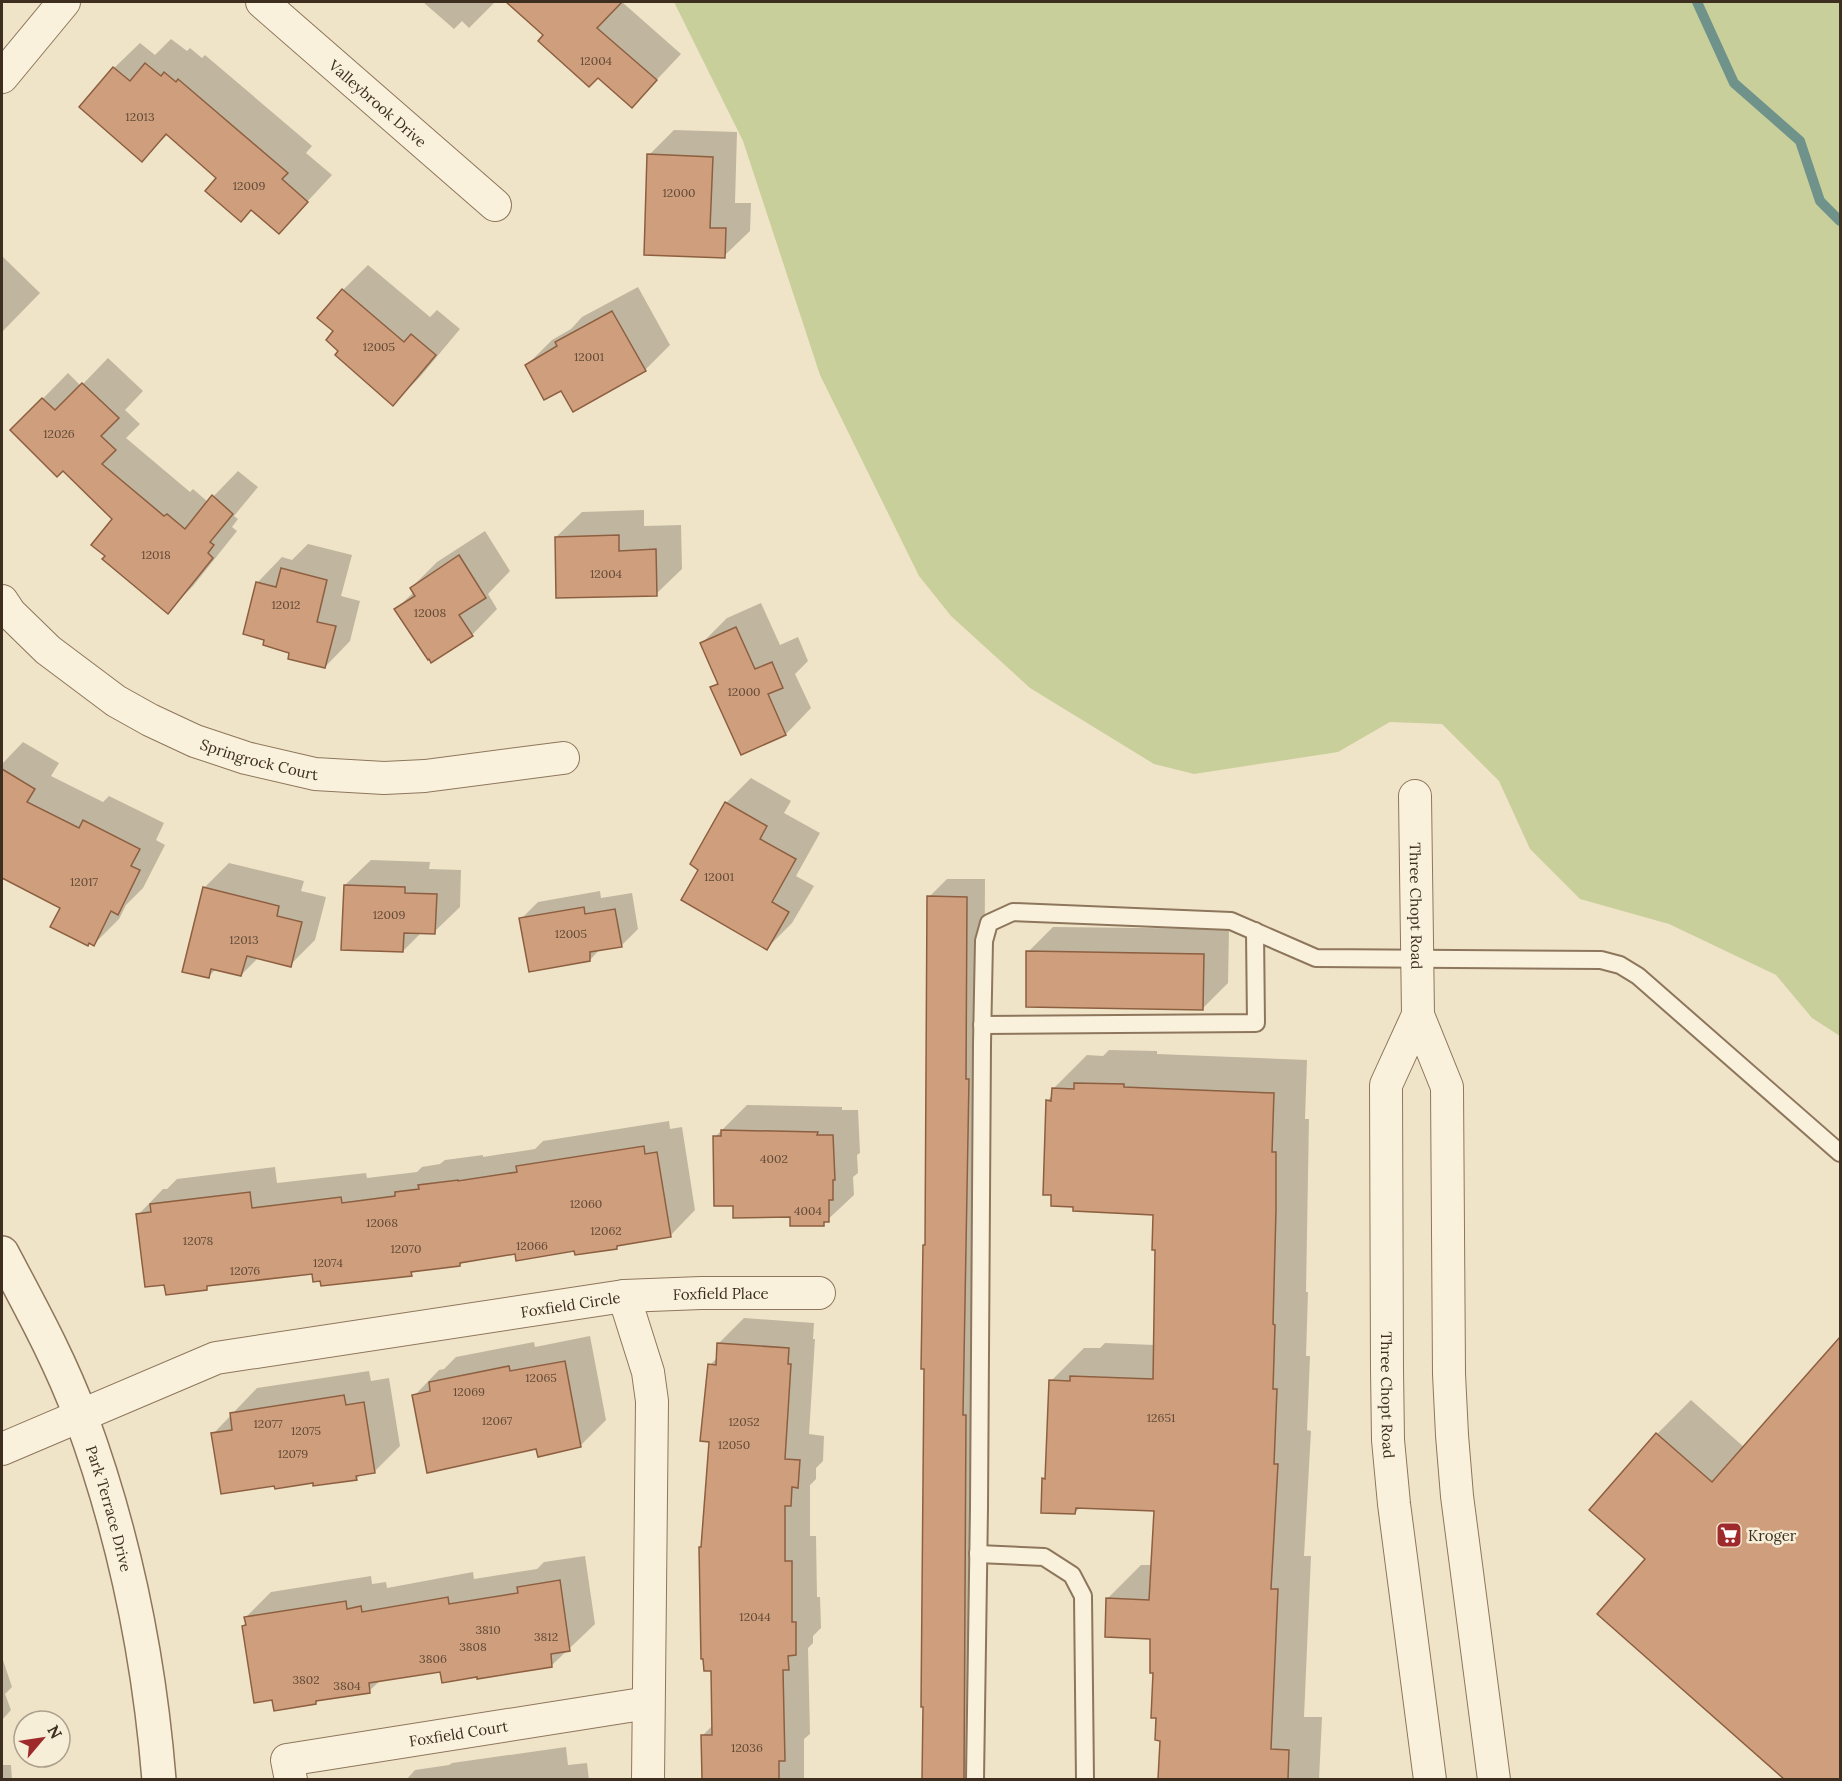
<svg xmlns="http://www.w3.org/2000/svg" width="1842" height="1781" viewBox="0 0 1842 1781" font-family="Lora,serif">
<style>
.green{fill:#c9cf9b}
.shadow{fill:#0003}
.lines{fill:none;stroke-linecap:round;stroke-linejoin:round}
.stream{stroke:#6f938a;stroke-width:10}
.building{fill:#cf9f7d;stroke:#8d5f41;stroke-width:1.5}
.service-casing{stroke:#8d765c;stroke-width:20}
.minor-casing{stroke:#8d765c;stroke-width:34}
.tertiary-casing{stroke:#8d765c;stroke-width:36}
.service{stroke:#faf1dc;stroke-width:16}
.minor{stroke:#faf1dc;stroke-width:32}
.tertiary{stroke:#faf1dc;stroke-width:33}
.labels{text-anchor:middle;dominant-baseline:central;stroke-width:5;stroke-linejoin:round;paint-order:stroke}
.number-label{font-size:12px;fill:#624a37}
.street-label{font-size:15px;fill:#3d2e20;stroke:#f7eed8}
.poi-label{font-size:15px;fill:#3d2e20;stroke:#f7eed8;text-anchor:start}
</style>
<rect width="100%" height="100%" fill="#f0e4c8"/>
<polygon class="green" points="674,2 1840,2 1840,1036 1812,1018 1776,975 1669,924 1580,899 1530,849 1499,781 1442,724 1390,722 1338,752 1194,774 1154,764 1030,688 951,616 919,576 820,375 743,141"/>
<g class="shadow">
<polygon points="423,2 495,2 469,28 462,21 454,29"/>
<polygon points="508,2 622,2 681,54 632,106"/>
<polygon points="171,39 187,51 190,48 202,58 205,55 312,146 306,153 332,175 279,232 253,209 241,220 219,177 168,134 142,160 81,107 114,68 140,43 155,55"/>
<polygon points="674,130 737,132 735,203 751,203 750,231 724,256 649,155"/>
<polygon points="2,256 40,293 2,332"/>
<polygon points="368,265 430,317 437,310 460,329 419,378 393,404 340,351 343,290"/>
<polygon points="638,287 670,345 645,370 562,389 527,365 552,340 571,329 582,317"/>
<polygon points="108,358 143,391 125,410 140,424 126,438 190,492 193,489 208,502 238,471 258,487 234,516 238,519 232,527 237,531 193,586 167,612 115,519 63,469 12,430 68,373 81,386"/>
<polygon points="644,510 644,526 681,525 682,569 656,594 556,537 582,512"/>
<polygon points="485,531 510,571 488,594 497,609 472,635 432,660 396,609 414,592 411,588 437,562"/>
<polygon points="308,544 352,555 341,596 360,601 350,641 325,667 291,651 257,583 282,557 292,560"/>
<polygon points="761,603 780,645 798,637 808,661 795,674 811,708 786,734 742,753 712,688 719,681 702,643 727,618"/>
<polygon points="23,742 59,763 51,776 103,802 109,796 164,823 156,840 165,845 143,888 126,905 119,919 94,944 90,942 88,944 62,907 2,871 2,764"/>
<polygon points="751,778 791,801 784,813 820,833 796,876 814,886 792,923 767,948 700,869 726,803"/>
<polygon points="371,860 430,862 429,869 461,870 460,907 434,932 422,932 403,951 345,885"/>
<polygon points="229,863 304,881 301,891 326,897 315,940 290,965 259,957 241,975 216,969 208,977 204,888"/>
<polygon points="947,879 985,879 980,1780 923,1780 929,897"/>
<polygon points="600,891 601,898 632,893 638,929 621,946 600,949 590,960 521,919 538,902"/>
<polygon points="1053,927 1229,929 1228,983 1203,1008 1028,952"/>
<polygon points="1109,1050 1157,1051 1157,1054 1307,1060 1305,1119 1309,1119 1308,1176 1306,1292 1308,1292 1306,1356 1310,1356 1307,1430 1311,1431 1304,1556 1311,1556 1304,1717 1322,1717 1319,1780 1160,1780 1161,1739 1157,1717 1152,1637 1108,1598 1141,1565 1152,1565 1155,1509 1081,1506 1075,1513 1043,1479 1046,1476 1051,1381 1084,1348 1100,1348 1105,1343 1155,1345 1157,1249 1155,1214 1047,1101 1053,1095 1053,1089 1087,1055 1103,1056"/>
<polygon points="747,1105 842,1107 842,1110 858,1110 860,1153 857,1155 858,1173 853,1177 854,1195 823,1224 791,1216 734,1204 715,1137"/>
<polygon points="669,1121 670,1129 682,1127 695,1210 670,1236 620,1244 616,1247 517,1252 463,1261 460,1265 415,1270 411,1274 322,1279 313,1273 210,1284 206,1288 138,1215 163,1189 167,1189 177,1179 275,1167 277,1183 366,1173 367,1178 417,1172 422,1167 440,1164 445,1160 483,1155 483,1157 535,1149 543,1141"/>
<polygon points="744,1318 814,1323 813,1339 815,1339 809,1434 824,1436 823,1461 816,1468 816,1479 810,1485 810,1536 816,1536 817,1597 820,1597 821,1628 813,1636 813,1643 808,1648 810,1734 804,1739 804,1780 702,1780 702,1736 713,1725 713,1669 700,1548 702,1546 711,1440 710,1365 718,1357 718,1344"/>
<polygon points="590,1336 606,1420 581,1445 538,1447 414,1396 439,1370 444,1369 456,1357 534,1342 535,1347"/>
<polygon points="1840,1339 1840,1780 1786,1780 1599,1614 1647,1559 1591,1510 1657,1434 1691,1400 1745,1448"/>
<polygon points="369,1371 371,1381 389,1378 400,1446 374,1472 361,1474 356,1479 314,1482 213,1434 257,1388"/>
<polygon points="585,1556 595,1624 552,1665 478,1676 441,1670 381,1680 369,1691 319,1699 315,1703 273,1699 243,1626 247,1622 246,1617 271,1592 371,1576 372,1584 386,1582 387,1588 473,1572 474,1579 537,1569 544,1562"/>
<polygon points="2,1657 12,1687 5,1694 11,1710 2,1720"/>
<polygon points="566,1747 568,1765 587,1763 589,1780 406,1780 415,1770 449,1765 452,1763"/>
<polygon points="2,1765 11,1765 12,1780 2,1780"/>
</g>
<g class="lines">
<polyline class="stream" points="1697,2 1734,83 1800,141 1820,201 1840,221"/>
</g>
<g class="building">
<polygon points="506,2 622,2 597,28 657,80 632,108 598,78 589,87 538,41 543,35"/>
<polygon points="145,63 161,76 164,72 176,82 178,79 288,173 282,179 308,202 279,234 251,210 241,222 205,191 216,178 166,134 142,162 79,107 113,67 130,81"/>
<polygon points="647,154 713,157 710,228 726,228 725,258 644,255"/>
<polygon points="342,289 404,342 411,334 436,355 393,406 335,355 338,351 326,340 333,331 317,318"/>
<polygon points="612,311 646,371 573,412 561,391 544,400 525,365 557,346 555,342"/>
<polygon points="82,383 119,418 101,436 116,450 102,464 164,516 167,514 185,529 212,495 233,514 210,542 214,545 208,553 213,558 168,614 102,559 105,556 91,545 112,519 63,471 57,477 10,430 42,398 55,410"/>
<polygon points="619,535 619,551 656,549 657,596 556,598 555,537"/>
<polygon points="459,555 486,598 459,615 473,636 431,663 429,659 428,660 394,609 415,596 410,588"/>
<polygon points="281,568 327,580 317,622 336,626 325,668 288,659 289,653 263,645 264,640 243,634 256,582 276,587"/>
<polygon points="736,627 755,669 772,662 783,688 768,694 786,735 741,755 710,687 718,684 700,643"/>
<polygon points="2,769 35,789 27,802 79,828 83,820 140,849 131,866 140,870 118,915 111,911 94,946 89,943 88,946 50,927 60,908 2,878"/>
<polygon points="725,802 767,826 760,839 796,859 772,902 789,912 767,950 681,900 698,870 690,864"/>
<polygon points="344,885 405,887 405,893 437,894 435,934 404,933 403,952 341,950"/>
<polygon points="203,887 279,906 277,916 302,922 291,967 247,956 241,976 211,969 209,978 182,972"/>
<polygon points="927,896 967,897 966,1079 969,1079 963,1415 966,1415 964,1779 922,1779 923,1707 921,1707 924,1369 921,1369 923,1245 925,1245"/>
<polygon points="584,907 585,914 615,909 622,947 590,952 590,961 529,972 519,918"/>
<polygon points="1026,951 1204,954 1203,1010 1026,1007"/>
<polygon points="1074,1083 1124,1084 1124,1087 1274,1093 1272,1152 1276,1152 1276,1210 1273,1324 1275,1325 1273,1389 1277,1389 1274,1464 1278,1464 1271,1589 1278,1589 1271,1749 1289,1750 1288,1779 1158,1779 1160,1741 1155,1740 1156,1718 1151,1718 1153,1673 1150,1673 1150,1639 1105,1637 1106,1598 1149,1600 1154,1511 1076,1508 1075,1514 1041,1513 1042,1478 1045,1479 1049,1380 1070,1381 1070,1376 1153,1379 1155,1250 1152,1250 1153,1215 1073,1211 1073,1207 1051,1206 1051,1195 1043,1195 1046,1100 1051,1101 1052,1088 1074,1089"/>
<polygon points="721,1130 818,1132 817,1135 833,1135 835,1180 833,1180 833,1200 829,1200 829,1222 824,1222 824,1226 790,1226 790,1217 733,1218 733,1206 714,1206 713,1136 721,1136"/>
<polygon points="644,1146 645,1154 657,1152 671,1237 617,1246 617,1249 575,1255 574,1251 516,1261 515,1254 460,1263 460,1266 411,1272 412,1276 321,1286 320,1281 313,1282 312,1274 207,1286 207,1290 166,1295 164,1285 145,1287 136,1214 151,1212 150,1204 250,1192 252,1208 341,1197 342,1203 395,1196 395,1192 419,1189 418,1185 458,1180 458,1181 517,1172 516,1166"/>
<polygon points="1840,1337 1840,1779 1784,1779 1597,1614 1645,1559 1589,1510 1656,1433 1712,1482"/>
<polygon points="717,1343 789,1348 788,1364 791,1364 785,1459 800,1460 798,1488 792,1487 791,1506 785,1506 785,1561 792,1561 792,1622 796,1622 796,1655 788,1656 789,1670 783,1670 785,1761 779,1761 779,1779 702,1779 701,1735 712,1735 711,1671 704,1671 703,1659 701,1659 699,1547 701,1547 709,1442 700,1441 708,1364 716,1365"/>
<polygon points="565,1361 581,1447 538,1457 536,1449 427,1473 412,1395 430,1391 429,1382 509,1366 510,1371"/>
<polygon points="344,1395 346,1405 364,1402 375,1473 356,1476 357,1480 313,1486 313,1483 275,1489 274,1486 221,1494 211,1433 232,1430 230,1413"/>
<polygon points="560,1580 570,1651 551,1654 552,1667 477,1679 477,1677 442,1683 440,1672 369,1683 370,1693 316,1701 316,1704 274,1711 272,1700 254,1703 242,1626 246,1625 244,1617 346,1601 347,1609 361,1606 362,1612 448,1597 449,1604 518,1593 517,1587"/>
</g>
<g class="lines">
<g class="service-casing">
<g id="service">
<polyline points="982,1025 1256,1023 1255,931"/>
<polyline points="978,1554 1044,1557 1072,1575 1083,1596 1085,1780"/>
<polyline points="975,1780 979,1508 982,1044 984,941 989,923 1013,912 1231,921 1316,958 1601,960 1620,965 1638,976 1840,1153"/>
</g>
</g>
<g class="minor-casing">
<g id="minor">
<path id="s1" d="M262 2 495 205"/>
<polyline points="2,77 64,2"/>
<path id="s2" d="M2 601 10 613 48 650 116 701 150 720 195 741 246 758 315 774 384 778 425 776 563 758"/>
<path id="s3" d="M1415 796 1418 1015 1447 1087 1449 1374 1452 1435 1457 1496 1494 1780"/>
<path id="s4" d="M1418 1015 1386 1085 1387 1370 1388 1440 1394 1504 1430 1780"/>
<polyline points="624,1296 648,1372 652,1401 648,1780"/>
<path id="s5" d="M2 1449 216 1358 624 1296 701 1293H819"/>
<path id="s6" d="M291 1780 287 1760 648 1703"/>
</g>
</g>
<g class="tertiary-casing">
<g id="tertiary">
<path id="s7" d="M2 1253C30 1306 60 1360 81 1417 124 1534 149 1655 159 1780"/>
</g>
</g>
<use href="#service" class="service"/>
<use href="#minor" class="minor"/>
<use href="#tertiary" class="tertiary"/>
</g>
<defs>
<g id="supermarket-square" transform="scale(1.35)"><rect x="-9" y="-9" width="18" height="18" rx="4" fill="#9e2a2b" stroke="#f7eed8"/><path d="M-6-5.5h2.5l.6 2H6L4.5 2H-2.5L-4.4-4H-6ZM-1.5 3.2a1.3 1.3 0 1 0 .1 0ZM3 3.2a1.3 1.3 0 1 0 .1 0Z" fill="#fff"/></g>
</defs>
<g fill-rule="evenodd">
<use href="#supermarket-square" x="1729" y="1535"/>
</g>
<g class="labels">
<g class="number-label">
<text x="596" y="60">12004</text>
<text x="140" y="116">12013</text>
<text x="249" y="185">12009</text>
<text x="679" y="192">12000</text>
<text x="379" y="346">12005</text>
<text x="589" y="356">12001</text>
<text x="59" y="433">12026</text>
<text x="156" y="554">12018</text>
<text x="606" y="573">12004</text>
<text x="286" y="604">12012</text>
<text x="430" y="612">12008</text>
<text x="744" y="691">12000</text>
<text x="719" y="876">12001</text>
<text x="84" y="881">12017</text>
<text x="389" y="914">12009</text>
<text x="571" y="933">12005</text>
<text x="244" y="939">12013</text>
<text x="774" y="1158">4002</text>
<text x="586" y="1203">12060</text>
<text x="808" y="1210">4004</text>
<text x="382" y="1222">12068</text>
<text x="606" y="1230">12062</text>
<text x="198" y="1240">12078</text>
<text x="532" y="1245">12066</text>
<text x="406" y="1248">12070</text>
<text x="328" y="1262">12074</text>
<text x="245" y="1270">12076</text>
<text x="541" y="1377">12065</text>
<text x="469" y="1391">12069</text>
<text x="1161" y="1417">12651</text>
<text x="497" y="1420">12067</text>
<text x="744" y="1421">12052</text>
<text x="268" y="1423">12077</text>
<text x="306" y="1430">12075</text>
<text x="734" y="1444">12050</text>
<text x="293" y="1453">12079</text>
<text x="755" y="1616">12044</text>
<text x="488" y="1629">3810</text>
<text x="546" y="1636">3812</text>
<text x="473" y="1646">3808</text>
<text x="433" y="1658">3806</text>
<text x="306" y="1679">3802</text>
<text x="347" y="1685">3804</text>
<text x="747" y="1747">12036</text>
</g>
<g class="street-label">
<text stroke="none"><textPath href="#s1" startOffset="154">Valleybrook Drive</textPath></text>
<text stroke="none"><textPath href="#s2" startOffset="308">Springrock Court</textPath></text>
<text stroke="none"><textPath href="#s3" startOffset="110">Three Chopt Road</textPath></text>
<text stroke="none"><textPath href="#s5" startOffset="742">Foxfield Place</textPath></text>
<text stroke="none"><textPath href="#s5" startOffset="591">Foxfield Circle</textPath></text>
<text stroke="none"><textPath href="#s4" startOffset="387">Three Chopt Road</textPath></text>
<text stroke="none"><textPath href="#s7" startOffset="278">Park Terrace Drive</textPath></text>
<text stroke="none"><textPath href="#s6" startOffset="194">Foxfield Court</textPath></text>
</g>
<g class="poi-label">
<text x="1748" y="1535">Kroger</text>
</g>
</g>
<rect width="1842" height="1781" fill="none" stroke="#3d2e20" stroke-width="6"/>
<g transform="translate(42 1739) rotate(61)"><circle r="28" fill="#f7eed8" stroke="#ada18e" stroke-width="1.5"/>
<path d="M0-4.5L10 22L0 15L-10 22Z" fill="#9e2a2b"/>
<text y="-9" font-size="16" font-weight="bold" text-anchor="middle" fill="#3d2e20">N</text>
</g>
</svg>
